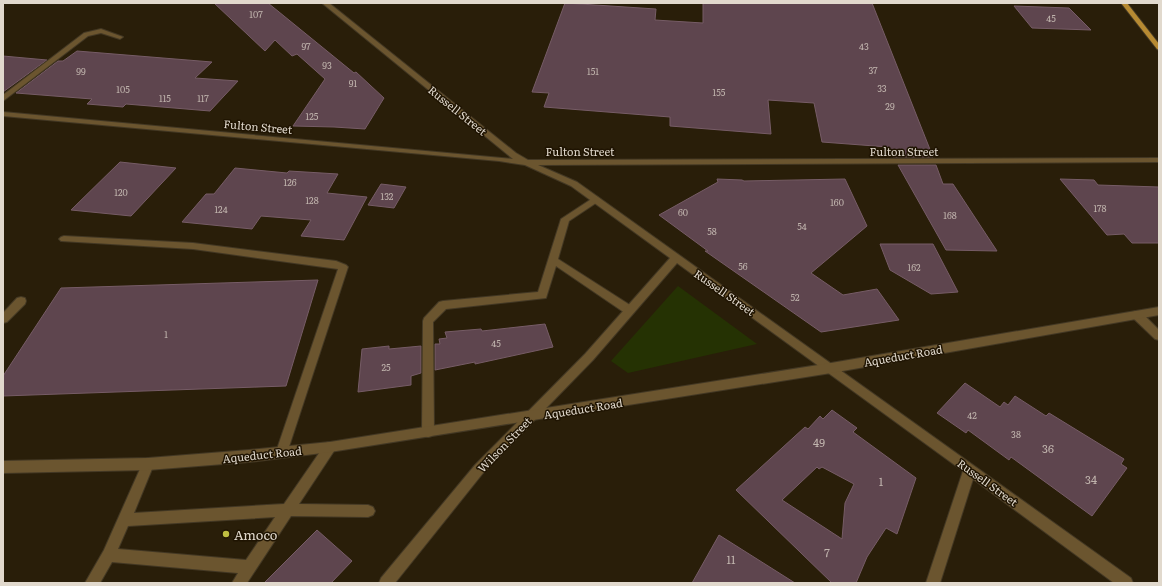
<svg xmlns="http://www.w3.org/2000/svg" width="1162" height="586" viewBox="0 0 1162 586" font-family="Literata,serif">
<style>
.green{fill:#253203}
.building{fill:#5e454e;stroke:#765c66;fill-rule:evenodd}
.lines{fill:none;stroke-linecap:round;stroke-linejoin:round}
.service-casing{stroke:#433824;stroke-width:2}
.minor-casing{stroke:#433824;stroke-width:2}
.tertiary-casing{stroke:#433824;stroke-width:2}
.primary-casing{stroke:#433824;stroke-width:2}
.service{fill:#6b552f;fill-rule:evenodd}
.minor{fill:#6b552f;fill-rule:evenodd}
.tertiary{fill:#6b552f;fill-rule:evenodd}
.primary{fill:#b78a32;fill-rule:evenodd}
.poi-dot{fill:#bfbe41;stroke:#1f1402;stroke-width:1.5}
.labels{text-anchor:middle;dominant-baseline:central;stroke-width:3;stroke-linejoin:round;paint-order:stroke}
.number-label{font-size:9px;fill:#c0b4ad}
.street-label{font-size:11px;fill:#e1d9cd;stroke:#1f1402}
.near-number-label{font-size:11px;fill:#c0b4ad}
.near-poi-label{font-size:13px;fill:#e1d9cd;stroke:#1f1402;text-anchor:start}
</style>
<rect width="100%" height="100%" fill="#291e09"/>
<polygon class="green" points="678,286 757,344 628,373 611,361"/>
<g class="building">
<polygon points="214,3 268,3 354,73 356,72 384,98 365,129 334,127 293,126 325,79 297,54 292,56 275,40 265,51"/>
<polygon points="565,3 656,9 655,20 703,23 703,3 872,3 933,157 893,157 888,147 822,142 814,103 768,100 771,134 670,126 670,117 544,107 549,93 532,92"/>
<polygon points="1014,6 1069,8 1091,30 1032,28"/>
<polygon points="77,51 212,62 195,78 238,81 210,111 126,104 123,107 87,104 92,99 16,93 58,61 63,61"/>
<polygon points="3,56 47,60 3,92"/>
<polygon points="120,162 176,168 131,216 71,210"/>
<polygon points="898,165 936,165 943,184 953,184 997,251 946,250"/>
<polygon points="235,168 287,173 289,171 338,174 327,193 367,197 344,240 301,236 311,220 261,216 252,229 182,222 206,194 214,194"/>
<polygon points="717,179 742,180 744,181 845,179 867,226 811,273 843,295 877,289 899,320 821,332 705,251 708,251 659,215 718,182"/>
<polygon points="1060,179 1094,180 1098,185 1159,187 1159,243 1132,243 1124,234 1107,235"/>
<polygon points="381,184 406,187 394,208 368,205"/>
<polygon points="880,244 933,244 958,292 931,294 890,270"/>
<polygon points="318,280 286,386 3,396 3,376 61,288"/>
<polygon points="545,324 553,347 475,364 475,362 435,370 435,344 440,344 439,339 447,338 445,332 481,329 482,331"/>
<polygon points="389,346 389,349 421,346 421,373 411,376 411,385 358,392 362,349"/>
<polygon points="965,383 1000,407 1004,402 1008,405 1015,396 1046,416 1049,413 1124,459 1121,464 1127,468 1092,516 1011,457 1009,460 968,430 966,433 937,413"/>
<path d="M832 410 857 428 853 432 916 478 897 534 886 528 867 557 856 583H832L736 490 805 427 808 429 820 416 823 419ZM817 467 819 469 822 467 854 484 845 503 842 539 782 500Z"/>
<polygon points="317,530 352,561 331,583 264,583"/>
<polygon points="719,535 795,583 692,583"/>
</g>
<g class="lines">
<g class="service-casing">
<g id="service">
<polygon points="101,29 123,37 120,39 101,33 88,36 3,101 3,95 84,33"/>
<polygon points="596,196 600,199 599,201 569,221 558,259 633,307 634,310 633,313 625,313 556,266 546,298 446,309 433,322 434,432 432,436 428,437 424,436 422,432 423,321 424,318 439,302 443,301 538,292 561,219"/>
<polygon points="64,236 193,243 336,261 346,265 348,267 286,456 282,458 278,456 276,452 338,269 193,249 61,241 59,239 61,237"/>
<polygon points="21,297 25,298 26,301 25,304 7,322 3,323 3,313 17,298"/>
<polygon points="1137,311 1141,312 1159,330 1159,340 1155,339 1133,318 1132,315 1133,312"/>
<path d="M330 442 334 443 336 447 334 451 299 504 368 505 373 507 375 511 373 515 368 517 291 516 247 583H232L238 573 112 562 100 583H85L104 550 144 460 148 458 152 460 154 464 134 513 284 504 326 443ZM275 517 246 560 118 549 128 526Z"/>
</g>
</g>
<g class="minor-casing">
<polygon id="minor" points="322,3 329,3 516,153 528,160 1159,158 1159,162 538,165 577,182 1131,578 1133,583 1114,583 973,479 940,583 926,583 963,471 677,263 593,360 483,473 395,583 379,583 381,578 475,465 585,354 670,258 571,186 525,165 499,161 3,116 3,112 513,159"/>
</g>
<g class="tertiary-casing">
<polygon id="tertiary" points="1159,307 1159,315 831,373 330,452 249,462 148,470 3,473 3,461 148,458 249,450 330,442 831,363"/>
</g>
<g class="primary-casing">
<polygon id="primary" points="1121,3 1127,3 1159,44 1159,50 1157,49"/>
</g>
<use href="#service" class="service"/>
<use href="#minor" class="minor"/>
<use href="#tertiary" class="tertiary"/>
<use href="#primary" class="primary"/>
</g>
<circle class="poi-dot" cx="226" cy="534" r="4"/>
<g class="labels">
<g class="number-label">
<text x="256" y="14">107</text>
<text x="1051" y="18">45</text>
<text x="306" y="46">97</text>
<text x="864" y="46">43</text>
<text x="327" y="65">93</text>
<text x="873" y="70">37</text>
<text x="81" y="71">99</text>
<text x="593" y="71">151</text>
<text x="353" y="83">91</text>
<text x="882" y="88">33</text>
<text x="123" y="89">105</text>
<text x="719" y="92">155</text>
<text x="165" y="98">115</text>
<text x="203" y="98">117</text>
<text x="890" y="106">29</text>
<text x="312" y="116">125</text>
<text x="290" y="182">126</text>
<text x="121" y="192">120</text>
<text x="387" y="196">132</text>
<text x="312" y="200">128</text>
<text x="837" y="202">160</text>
<text x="1100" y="208">178</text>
<text x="221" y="209">124</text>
<text x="683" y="212">60</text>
<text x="950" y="215">168</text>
<text x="802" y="226">54</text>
<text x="712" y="231">58</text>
<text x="743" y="266">56</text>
<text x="914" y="267">162</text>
<text x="795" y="297">52</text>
<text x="166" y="334">1</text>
<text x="496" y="343">45</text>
<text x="386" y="367">25</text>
<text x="972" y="415">42</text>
<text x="1016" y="434">38</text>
</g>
<g class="street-label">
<text transform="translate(458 110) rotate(39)">Russell Street</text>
<text transform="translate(258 126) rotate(5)">Fulton Street</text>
<text x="580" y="151">Fulton Street</text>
<text x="904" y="151">Fulton Street</text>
<text transform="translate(725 292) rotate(35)">Russell Street</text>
<text transform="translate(903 355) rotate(-10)">Aqueduct Road</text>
<text transform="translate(583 408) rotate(-9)">Aqueduct Road</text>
<text transform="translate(504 444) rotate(-46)">Wilson Street</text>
<text transform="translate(262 454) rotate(-6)">Aqueduct Road</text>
<text transform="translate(988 482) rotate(36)">Russell Street</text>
</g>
<g class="near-number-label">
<text x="819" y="442">49</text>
<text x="1048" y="448">36</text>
<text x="1091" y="479">34</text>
<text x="881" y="481">1</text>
<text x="827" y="552">7</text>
<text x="731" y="559">11</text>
</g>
<g class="near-poi-label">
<text x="234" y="534">Amoco</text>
</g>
</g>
<rect width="1162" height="586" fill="none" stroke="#e1d9cd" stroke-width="8"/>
</svg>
